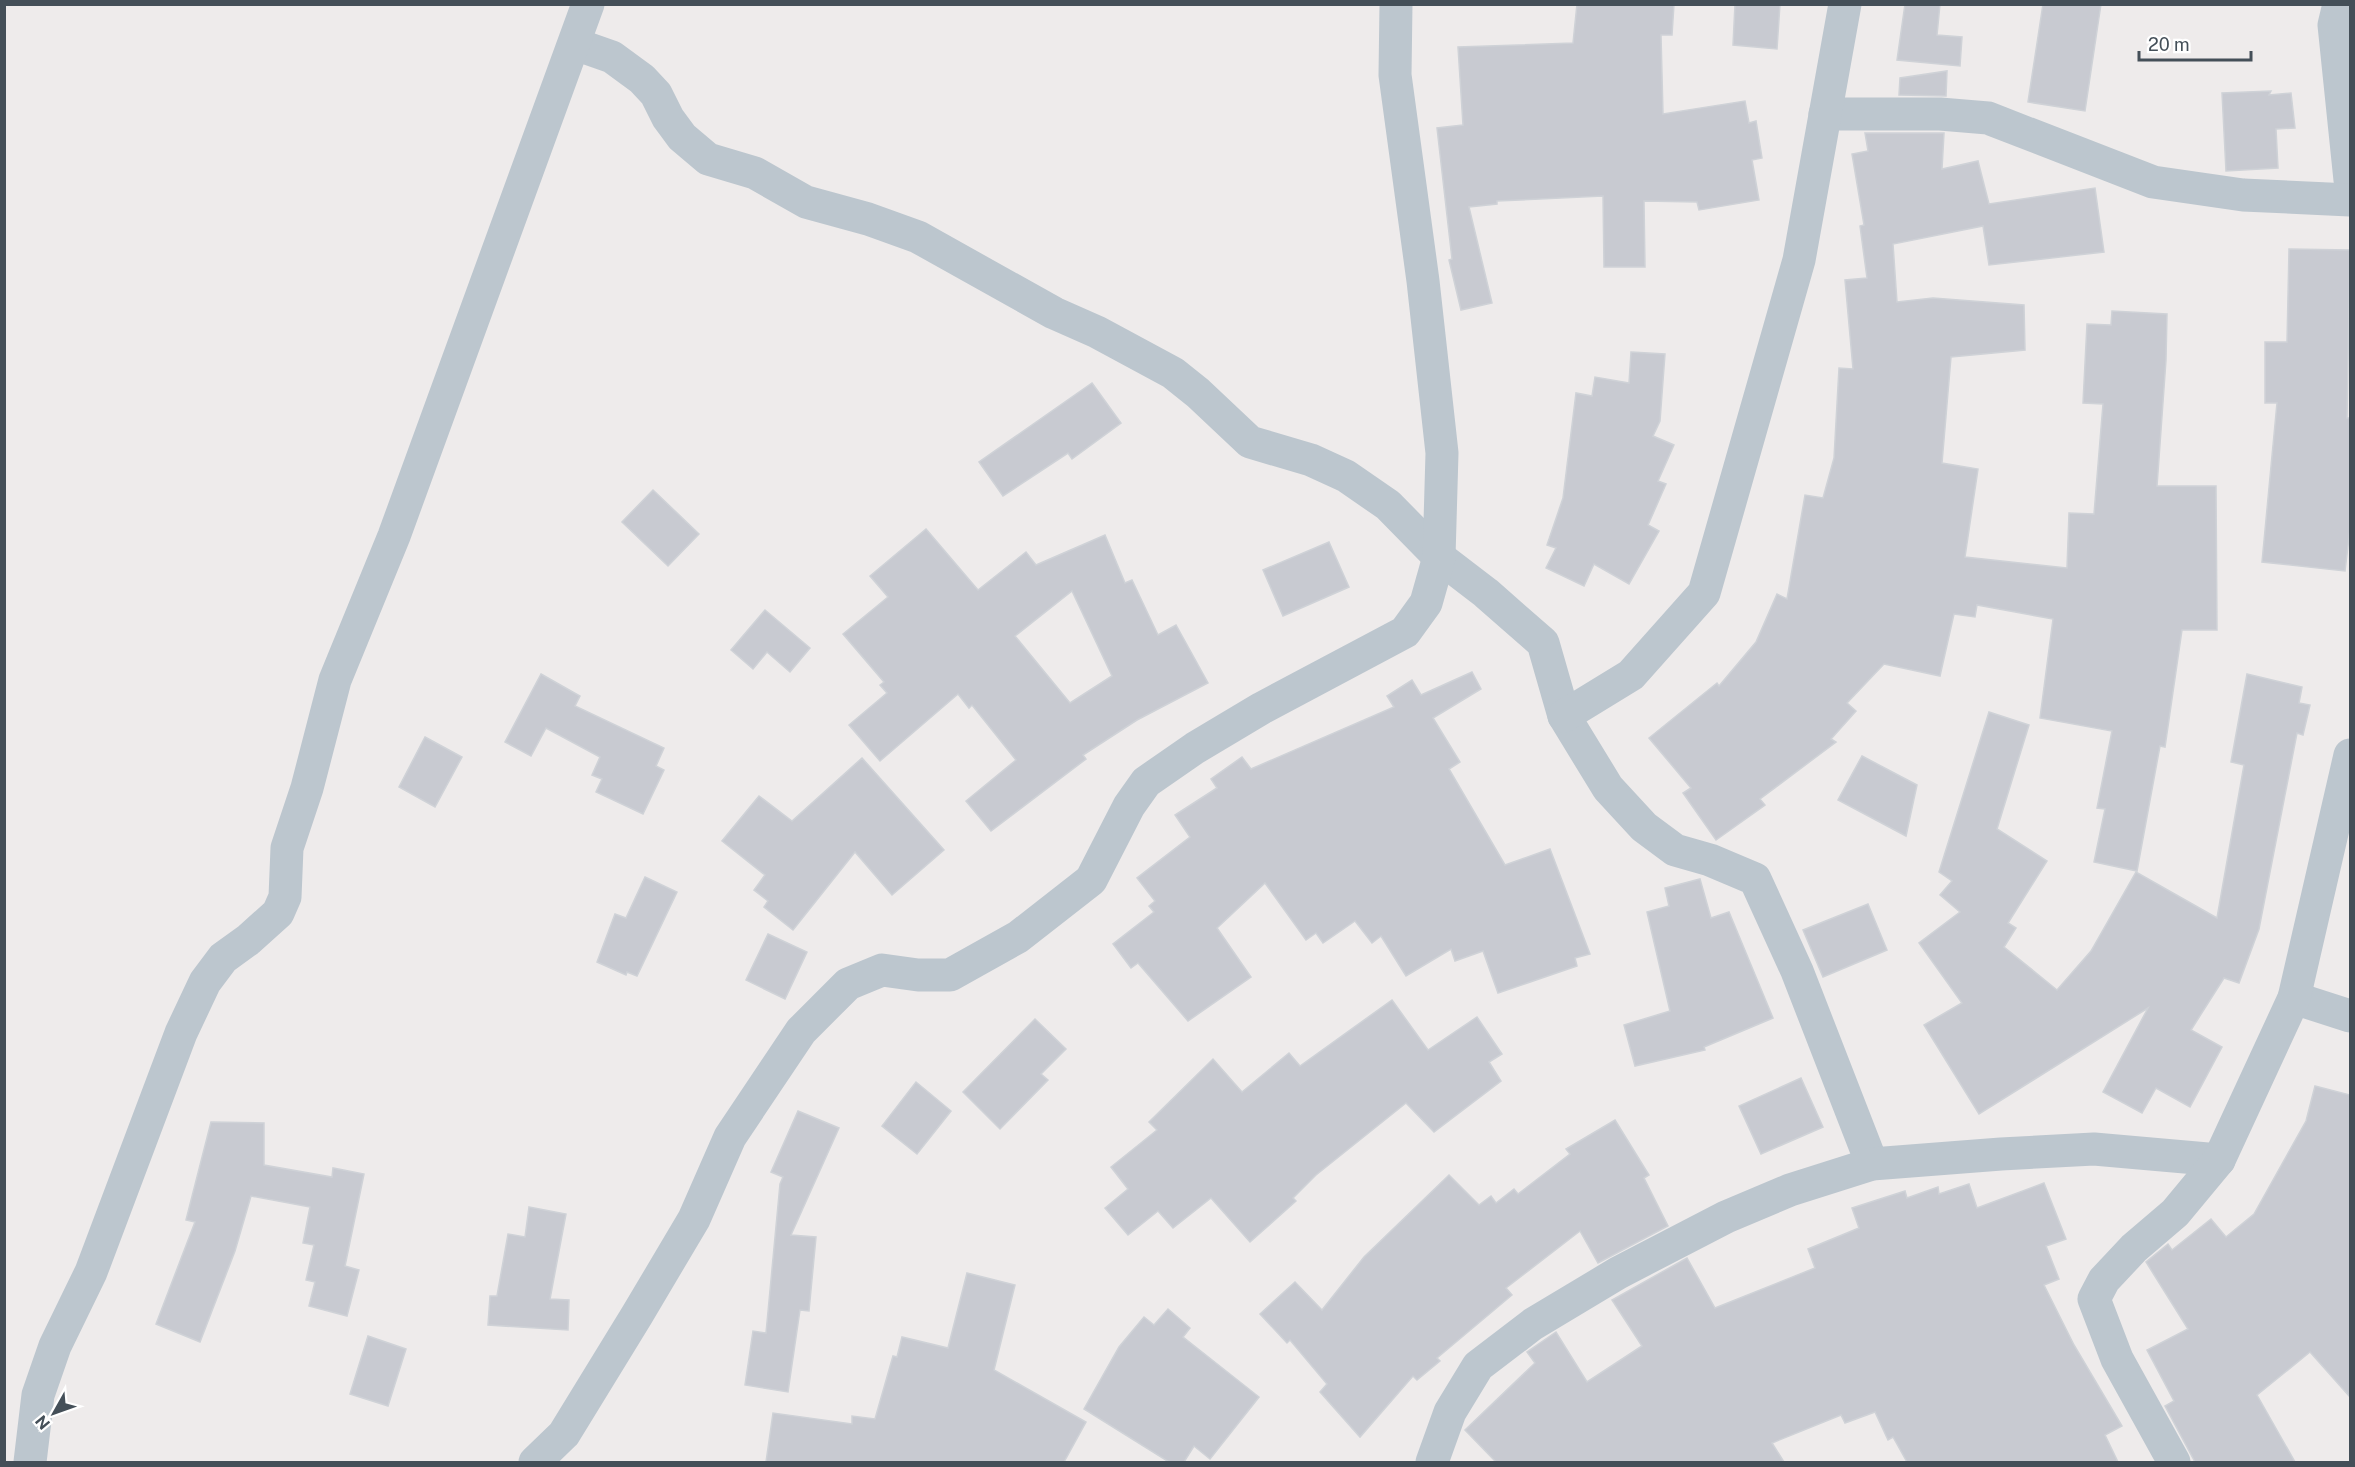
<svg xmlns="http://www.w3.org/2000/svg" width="2355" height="1467" viewBox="0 0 2355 1467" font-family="'Public Sans',sans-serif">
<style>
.building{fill:#c8cad1;stroke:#cfd2d7;stroke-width:1.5;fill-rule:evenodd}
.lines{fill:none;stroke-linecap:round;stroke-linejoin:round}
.minor{stroke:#bcc6ce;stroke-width:33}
</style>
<rect width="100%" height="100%" fill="#eeebeb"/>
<g class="building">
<polygon points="1577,4 1674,4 1672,35 1661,35 1663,114 1745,101 1749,123 1756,121 1762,158 1752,160 1759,200 1699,210 1697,202 1644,201 1645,267 1604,267 1603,196 1497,201 1497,204 1469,207 1492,303 1461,310 1449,260 1452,259 1437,128 1463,125 1458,47 1573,43"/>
<polygon points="1735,4 1780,4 1777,49 1733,45"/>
<polygon points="1905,4 1940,4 1937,35 1962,37 1960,66 1897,60"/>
<polygon points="2043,4 2101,4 2085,111 2028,102"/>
<polygon points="1947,71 1946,96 1899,95 1900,78"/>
<polygon points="2271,91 2269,95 2291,93 2295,128 2276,129 2278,168 2226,171 2222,93"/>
<polygon points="1865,133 1944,133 1942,169 1978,161 1989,204 2095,188 2104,252 1989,265 1983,226 1893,244 1897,302 1933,298 2024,305 2025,350 1951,357 1942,463 1978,469 1965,557 2067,568 2069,513 2094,514 2103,404 2083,403 2087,324 2111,325 2112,311 2167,314 2166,360 2157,486 2216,486 2217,630 2182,630 2165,747 2160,746 2137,871 2094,862 2105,809 2097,808 2112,731 2040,718 2053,619 1977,605 1975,617 1954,614 1940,676 1884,664 1847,703 1856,711 1831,739 1836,742 1760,799 1765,805 1716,840 1683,793 1691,788 1649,738 1717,683 1719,686 1756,642 1777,594 1787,599 1805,495 1823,498 1834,458 1839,368 1853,369 1845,280 1867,278 1860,226 1864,225 1852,154 1868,151"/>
<polygon points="2289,249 2350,250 2347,418 2350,418 2350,529 2345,571 2262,562 2277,403 2265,403 2265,342 2287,342"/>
<polygon points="1631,352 1665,354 1660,421 1653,436 1674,445 1658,481 1666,484 1648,525 1659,531 1629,584 1594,564 1584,586 1546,568 1556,548 1547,545 1563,498 1576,393 1592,396 1595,377 1629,383"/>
<polygon points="1092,383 1121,423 1072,459 1068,453 1003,496 979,462"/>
<polygon points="653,490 699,534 668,566 622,522"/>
<path d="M926 529 978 590 1026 552 1036 565 1105 535 1125 583 1132 580 1158 635 1176 625 1208 683 1137 720 1083 755 1086 759 991 831 966 801 1016 760 972 705 969 708 958 694 880 761 849 725 887 693 880 685 884 682 843 634 888 597 870 576ZM1072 591 1112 676 1070 703 1015 636Z"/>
<polygon points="1329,542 1349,587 1283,616 1263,570"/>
<polygon points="765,610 810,648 790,672 767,652 753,669 731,650"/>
<polygon points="1472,672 1481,689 1433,718 1460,762 1449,769 1505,865 1550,849 1590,954 1575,958 1577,966 1498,993 1483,951 1455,961 1451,949 1406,976 1381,936 1372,943 1355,921 1323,943 1316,933 1306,940 1265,883 1217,928 1251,977 1188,1021 1138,963 1131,968 1113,944 1154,912 1149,906 1155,901 1137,878 1190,837 1175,815 1217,788 1211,779 1242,757 1251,769 1394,707 1387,696 1412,680 1421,695"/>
<polygon points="541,674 580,696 575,706 664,748 656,766 664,770 643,814 596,792 602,779 592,775 600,757 546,728 531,756 505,742"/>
<polygon points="2247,674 2302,687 2299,703 2310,705 2303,735 2297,733 2259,929 2239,983 2224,978 2191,1030 2222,1047 2190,1107 2156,1088 2142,1113 2103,1092 2148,1008 1979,1114 1924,1025 1962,1003 1919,943 1960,912 1940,895 1952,881 1939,872 1989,712 2029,725 1997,829 2047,861 2008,923 2016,928 2004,947 2057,990 2091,951 2136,872 2217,918 2244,765 2231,762"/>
<polygon points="425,737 462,757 435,807 399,787"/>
<polygon points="1862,756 1917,785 1906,836 1838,800"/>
<polygon points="862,758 944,850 892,895 855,852 793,930 764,907 768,901 754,890 765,875 722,841 759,796 792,821"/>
<polygon points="645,877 677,892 637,976 627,972 626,975 597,962 615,914 626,918"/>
<polygon points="1700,879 1711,918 1729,912 1773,1018 1704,1047 1705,1050 1635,1066 1624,1025 1670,1011 1647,912 1669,906 1665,888"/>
<polygon points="1868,904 1887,950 1823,977 1803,930"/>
<polygon points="768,934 807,952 785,999 746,980"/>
<polygon points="1392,1000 1428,1050 1477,1017 1502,1054 1489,1062 1501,1081 1434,1132 1406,1103 1316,1175 1293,1198 1296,1201 1250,1242 1211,1198 1173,1228 1158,1211 1128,1235 1105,1208 1128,1189 1111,1167 1157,1130 1149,1122 1213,1059 1242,1092 1289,1053 1300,1066"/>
<polygon points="1035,1019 1066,1049 1041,1074 1048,1080 1000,1129 963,1092"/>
<polygon points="1801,1078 1823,1127 1761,1154 1739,1106"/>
<polygon points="916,1082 951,1111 917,1154 882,1126"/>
<polygon points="2315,1086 2350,1095 2350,1397 2310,1352 2257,1395 2295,1462 2195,1462 2165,1406 2174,1401 2147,1350 2188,1329 2146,1262 2168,1244 2172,1250 2211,1219 2226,1237 2254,1214 2306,1121"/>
<polygon points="798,1111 839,1128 791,1235 816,1237 809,1311 800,1310 788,1392 745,1385 753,1331 766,1333 780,1184 783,1177 771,1172"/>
<polygon points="1615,1120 1649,1175 1644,1178 1668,1226 1598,1263 1580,1231 1506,1288 1512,1295 1437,1358 1440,1361 1417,1380 1413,1376 1360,1437 1320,1392 1327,1384 1290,1340 1287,1343 1260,1314 1295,1282 1322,1310 1364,1257 1449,1175 1479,1205 1491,1196 1496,1203 1514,1189 1518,1194 1570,1154 1566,1149"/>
<polygon points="211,1122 264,1123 264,1165 332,1177 333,1168 364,1174 345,1266 359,1270 347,1316 309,1306 315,1282 306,1280 314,1245 303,1243 310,1207 251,1196 235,1251 200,1342 156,1324 195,1222 186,1220"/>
<polygon points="2044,1183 2066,1239 2046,1246 2059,1279 2044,1285 2074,1345 2122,1426 2105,1435 2118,1462 1907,1462 1893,1437 1888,1440 1875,1412 1845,1423 1841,1415 1772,1443 1784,1462 1496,1462 1465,1430 1535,1363 1527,1352 1556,1332 1587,1382 1642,1346 1612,1300 1687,1258 1715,1308 1815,1268 1808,1249 1859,1228 1852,1208 1905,1191 1907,1198 1938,1187 1939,1194 1969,1184 1977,1208"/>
<polygon points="529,1207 566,1214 550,1299 569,1300 568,1330 488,1325 490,1296 497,1296 508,1234 525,1237"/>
<polygon points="967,1273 1015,1285 994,1370 1086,1422 1064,1462 766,1462 773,1413 852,1424 852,1416 875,1419 893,1356 897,1357 902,1337 948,1348"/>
<polygon points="1168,1309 1190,1328 1183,1337 1259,1397 1210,1459 1194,1446 1184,1462 1169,1462 1084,1409 1119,1347 1144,1317 1154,1325"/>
<polygon points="368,1336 406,1349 388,1406 350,1394"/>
</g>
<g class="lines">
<g class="minor">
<polyline points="2339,4 2334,25 2350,180"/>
<polyline points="575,44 612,57 642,79 656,94 668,118 682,137 708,159 755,173 806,202 868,219 918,237 1054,313 1097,332 1173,373 1198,393 1250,442 1311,460 1346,476 1388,505 1439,557 1486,593 1543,643 1564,716 1608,788 1644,827 1675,850 1710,860 1755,879 1797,971 1872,1164"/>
<polyline points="1825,114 1940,114 1988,118 2153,182 2243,195 2350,200"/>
<polyline points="1564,716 1631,675 1704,593 1799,260 1845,4"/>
<polyline points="2294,998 2350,1016"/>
<polyline points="30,1462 38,1395 55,1346 91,1272 181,1033 205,982 223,958 248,940 278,913 285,897 287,848 307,788 335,680 394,536 588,4"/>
<polyline points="535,1462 564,1434 637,1315 694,1219 730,1137 801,1031 848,984 882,970 918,975 950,975 1018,937 1091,880 1129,806 1146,782 1195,748 1262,708 1405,632 1426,603 1439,557 1442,453 1423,281 1395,75 1396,4"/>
<polyline points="1432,1462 1450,1412 1478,1366 1533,1324 1618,1273 1726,1217 1790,1190 1872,1164 2001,1154 2094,1149 2219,1160"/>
<polyline points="2174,1462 2117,1359 2094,1299 2104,1280 2134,1248 2175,1213 2219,1160 2294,998 2350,755"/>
</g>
</g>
<rect width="2355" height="1467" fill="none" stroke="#444f58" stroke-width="12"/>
<g transform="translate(54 1413) rotate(230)" stroke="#ffffff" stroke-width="4.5" paint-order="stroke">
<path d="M0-4.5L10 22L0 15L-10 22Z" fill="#444f58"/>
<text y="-9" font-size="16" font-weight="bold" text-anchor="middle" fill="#444f58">N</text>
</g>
<path d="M2139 51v9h112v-9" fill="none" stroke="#444f58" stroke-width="3"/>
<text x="2148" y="51" font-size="18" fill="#444f58" stroke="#ffffff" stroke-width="4.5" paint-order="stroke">20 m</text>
</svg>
